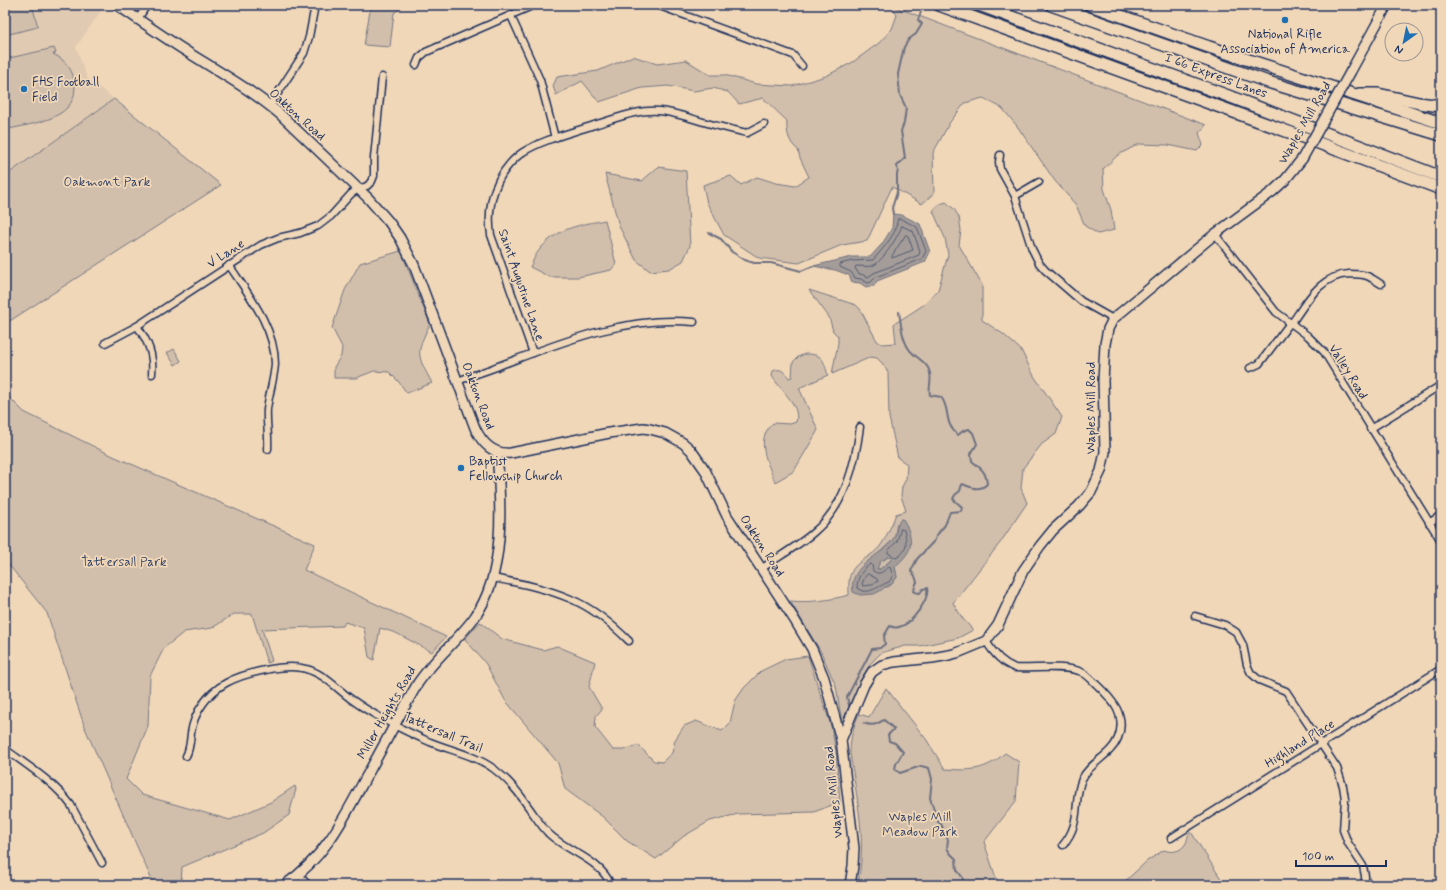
<svg xmlns="http://www.w3.org/2000/svg" width="1446" height="890" viewBox="0 0 1446 890" font-family="Mynerve,sans-serif">
<style>
.built{fill:#e0cab1}
.green{fill:#d1bfab;stroke:#767784;fill-rule:evenodd}
.water{fill:#a49c98;stroke:#6d7081;fill-rule:evenodd}
.lines{fill:none;stroke-linecap:round;stroke-linejoin:round}
.shore{stroke:#525b75;stroke-width:1}
.stream{stroke:#6d7081;stroke-width:2}
.street-casing{stroke:#1b2f5e;stroke-width:9}
.secondary-casing{stroke:#1b2f5e;stroke-width:12}
.highway-casing{stroke:#1b2f5e;stroke-width:14}
.street{stroke:#f0d7b8;stroke-width:6}
.secondary{stroke:#f0d7b8;stroke-width:9}
.highway{stroke:#f0d7b8;stroke-width:11}
.secondary-bridge-casing{stroke:#1b2f5e;stroke-width:12;stroke-linecap:butt}
.secondary-bridge{stroke:#f0d7b8;stroke-width:9}
.poi-dot{fill:#1f6fb2;stroke:#f0d7b8;stroke-width:1.5}
.labels{text-anchor:middle;dominant-baseline:central;stroke-width:3.5;stroke-linejoin:round;paint-order:stroke}
.poi-label{font-size:13px;fill:#1b2f5e;stroke:#f0d7b8;text-anchor:start}
.street-label{font-size:13px;fill:#1b2f5e;stroke:#f0d7b8}
.park-label{font-size:13px;fill:#36456a;stroke:#f0d7b8}
</style>
<rect width="100%" height="100%" fill="#f0d7b8"/>
<filter id="ink" filterUnits="userSpaceOnUse"><feTurbulence type="fractalNoise" baseFrequency=".025" numOctaves="2"/><feDisplacementMap in="SourceGraphic" scale="8" xChannelSelector="R" yChannelSelector="G"/><feConvolveMatrix kernelMatrix="1 2 1 2 8 2 1 2 1" color-interpolation-filters="sRGB"/></filter>
<g filter="url(#ink)">
<polygon class="built" points="5,5 99,5 103,8 76,47 87,78 114,99 5,176"/>
<g class="green">
<polygon points="5,5 32,5 38,27 5,35"/>
<polygon points="371,5 405,5 394,13 390,47 364,45"/>
<path d="M890 5 1206 125 1199 133 1203 145 1197 151 1168 145 1139 144 1118 155 1103 169 1104 189 1111 210 1114 230 1098 234 1085 226 1076 205 1055 181 1017 126 1002 108 983 98 965 103 950 122 933 153 934 193 922 204 892 187 867 241 842 245 799 263 759 258 724 235 707 203 703 185 731 176 741 185 757 177 776 183 795 186 809 177 800 158 798 150C789 143 786 132 787 121L763 98 739 104 728 92 713 88 694 91 668 86 642 88 599 102 582 81 556 95 553 86 557 77 598 71 633 56 657 64 686 60 710 75H725L756 84 792 86 826 76 853 62 879 43 892 29 897 15Z"/>
<path d="M54 48 56 53 53 54C64 59 72 68 74 80 82 120 32 123 5 130V59Z"/>
<polygon points="114,99 221,185 5,324 5,176"/>
<polygon points="658,167 686,171 690,246 683,261 669,269 650,271 636,260 619,226 605,174 642,181"/>
<path d="M946 202 954 209 959 217 961 230 959 245 982 285V320L1003 334 1021 350 1034 376 1062 417 1056 434 1042 444 1023 468 1021 488 1027 503 1000 543 953 603 963 619 973 630 958 638 920 646H905L881 653 870 664 852 699 842 723 836 686 821 652 790 601C810 603 830 600 849 595 849 588 848 579 851 573 856 560 873 557 881 545 887 536 892 524 896 514L906 511 901 496 902 487 906 479 907 464 898 458 889 417 888 372 882 363 877 358 871 357 832 374 838 343V336L833 331 829 317 809 290 856 305 860 309 877 341 882 344 896 343 894 324 925 304 938 290 948 255 945 238 933 211 938 205ZM897 523 898 562 895 567 897 577 892 584 888 587 853 588 857 573 894 539Z"/>
<path d="M605 220 616 264 611 270 578 277H550L530 267C533 261 536 253 541 248 559 227 580 225 605 220Z"/>
<path d="M401 251 430 324C415 354 417 355 432 383L407 393 398 381 389 372 374 371 356 378H334V367L341 356 342 347 332 328 345 290 360 263Z"/>
<polygon points="174,349 181,361 175,365 167,353"/>
<path d="M805 354C824 354 823 360 828 375L799 388 818 430 794 471 775 482C768 463 754 440 773 423L790 424 796 422C801 405 780 390 772 376L773 371C781 367 784 372 789 378L792 377 793 362 798 357Z"/>
<polygon points="5,393 24,412 113,456 315,544 304,570 446,637 432,652 396,633 380,628 374,660 369,657 364,628 345,622 343,626 262,629 272,661 267,663 252,614 234,614 212,628 184,632 164,648 150,676 148,726 126,779 142,795 230,820 271,802 295,786 296,789 289,815 263,833 182,867 181,885 154,885 85,728 47,613 5,560"/>
<polygon points="888,557 891,558 891,560 880,569 877,569 877,567 881,560 884,560"/>
<polygon points="480,622 502,639 543,650 557,646 595,662 589,687 602,709 596,716 595,727 613,750 624,750 638,745 654,761 662,762 672,753 675,740 684,726 696,721 722,731 730,723 735,701 744,688 761,671 786,659 808,656 831,726 836,751 840,802 814,812 738,814 710,821 684,836 656,859 627,841 603,817 565,789 558,763 505,700 486,664 465,639"/>
<path d="M886 688 926 739 945 769C970 771 985 771 1005 753L1019 762 1016 801 984 842 996 878 1001 885H857C868 845 856 794 850 753 850 739 853 727 859 714L869 717Z"/>
<path d="M1191 832 1225 885H1121L1147 861 1164 850C1172 853 1181 852 1186 843 1188 839 1187 835 1191 832Z"/>
</g>
<g class="water">
<polygon points="893,214 902,215 920,224 930,252 925,262 877,281 874,286 866,287 860,283 852,282 849,275 835,270 813,266 852,257 870,257 882,244 892,228"/>
<path d="M901 519H903C909 529 915 544 906 555 903 560 898 563 895 567L897 577 892 584 885 587 880 591 874 594 860 595 853 592C848 565 881 557 893 539 898 533 895 526 901 519ZM888 557 891 558V560L880 569H877L880 562Z"/>
</g>
<g class="lines">
<g class="shore">
<path d="M898 219H901L917 227 926 251 922 259 876 277 871 282 868 283 861 279 855 278 851 272 840 267V264L852 261 873 260C881 251 889 242 895 231 897 227 896 223 898 219Z"/>
<path d="M902 226 913 231 920 251 919 255 874 273 868 277 858 273 855 268 856 266C861 266 867 267 872 266 882 263 898 236 902 226Z"/>
<polygon points="906,235 908,236 913,250 892,258 892,256"/>
<path d="M901 529 904 530C907 541 908 552 896 558L888 553V551L897 541Z"/>
<path d="M870 564 872 565 873 571C881 577 883 569 890 567L893 576 889 582C879 585 868 597 857 588 857 578 862 570 870 564Z"/>
<polygon points="868,574 877,579 878,581 871,585 863,586 862,584 865,577"/>
</g>
<g class="stream">
<polyline points="893,214 892,208 897,192 897,174 898,171 897,166 905,158 901,131 904,123 906,108 900,95 898,74 904,47 909,39 916,34 922,24 918,20 921,12"/>
<polyline points="709,233 721,239 732,252 745,260 754,263 771,263 801,271 813,266"/>
<path d="M850 709 847 697 872 649 880 648 885 644 884 636 890 626C892 627 896 628 899 627 911 625 930 599 927 588L923 589 920 593 914 592 915 586 917 582 915 576 911 571 917 559 935 540 936 536 945 525 950 512 961 511 962 507 953 499 955 495 960 491 962 484C971 487 979 492 987 484 986 471 981 469 972 461L971 454 977 444 973 433 969 429 963 431 958 435C943 423 951 410 941 397L930 395C928 387 933 378 929 370 926 361 914 357 909 349 902 339 901 324 899 312"/>
<path d="M864 723C872 727 877 724 884 720L894 729 888 735 889 741 895 743 903 752 896 764 895 769 900 773 921 766 929 768 932 779 930 798 938 822 941 824 948 840 947 848 950 853 956 859 957 870 963 878 961 885"/>
</g>
<g class="street-casing">
<g id="street">
<polyline points="657,5 793,55 802,66"/>
<polyline points="511,16 540,80 555,138"/>
<polyline points="138,19 147,5"/>
<polyline points="416,65 419,58 426,52 534,5"/>
<polyline points="270,105 304,53 309,37 315,5"/>
<polyline points="1000,155 999,162 1000,169 1015,196 1032,249 1039,263 1045,270 1081,301 1113,319"/>
<polyline points="1015,196 1039,182"/>
<polyline points="1215,234 1276,312 1308,336 1324,352 1441,541"/>
<path d="M229 265C248 294 275 327 275 364 274 379 269 394 267 409 266 422 269 435 268 449"/>
<path d="M1291 324C1306 303 1320 275 1349 274 1355 274 1362 274 1367 276 1372 278 1376 281 1381 284"/>
<path d="M137 326C148 341 154 355 152 374"/>
<polyline points="105,343 137,326 261,245 278,238 300,233 318,226 331,216 351,194 358,189 367,186 372,181 374,176 374,158 382,77"/>
<path d="M533 353 491 235C486 204 496 171 523 152 544 139 571 133 594 125 615 119 637 109 659 111 673 112 687 117 700 121 716 126 731 129 747 133L764 124"/>
<polyline points="1250,368 1259,364 1263,359 1290,323"/>
<path d="M458 381C472 375 487 371 501 365 562 342 628 315 694 322"/>
<polyline points="1370,429 1441,385"/>
<polyline points="1429,523 1441,515"/>
<path d="M761 569C778 557 798 546 814 532 845 506 855 465 860 427"/>
<path d="M493 578C519 583 546 588 571 599 592 608 613 625 629 641"/>
<polyline points="1195,616 1225,625 1236,632 1243,645 1247,665 1251,673 1259,680 1286,691 1337,768 1343,786 1345,799 1343,830 1348,843 1363,866 1365,876 1365,885"/>
<path d="M986 641C993 653 1002 663 1015 668 1034 669 1062 665 1079 671 1086 673 1091 679 1096 684 1112 699 1127 715 1118 738 1111 756 1090 762 1082 779 1072 802 1083 821 1063 845"/>
<path d="M5 749C28 766 54 782 71 805L102 863"/>
<path d="M186 756C190 749 190 741 191 733 194 712 208 693 226 683 244 673 286 663 306 669 323 673 336 688 351 699 373 715 405 731 430 742 452 751 475 755 494 769 507 779 518 791 527 805 534 814 540 825 549 834 568 852 600 859 611 885"/>
<polyline points="1171,838 1441,669"/>
<polyline points="299,875 308,885"/>
</g>
</g>
<g class="secondary-casing">
<g id="secondary">
<path d="M117 5C141 21 165 38 189 53 221 73 253 91 281 115L368 198 389 222 400 238 414 265 475 428C482 443 493 455 511 453L609 433 643 428 650 429 665 433 683 443 691 450 705 470 727 516 794 619 812 649 824 678 841 740"/>
<polyline points="1351,71 1387,5"/>
<path d="M285 885C325 857 343 820 365 779 383 747 400 714 418 683 434 659 457 641 474 618 506 575 501 503 497 452"/>
<polyline points="850,885 853,866 854,848 841,740 864,685 872,672 882,665 894,662 932,658 949,655 957,653 986,641 998,625 1023,571 1040,546 1053,530 1079,506 1091,492 1101,471 1105,452 1103,381 1105,344 1108,329 1113,319 1215,234 1272,192 1285,180 1302,159"/>
</g>
</g>
<g class="highway-casing">
<g id="highway">
<polyline points="939,5 1308,139 1441,189"/>
<polyline points="979,5 1231,97 1441,177"/>
<polyline points="1051,5 1268,82 1441,135"/>
<polyline points="1090,5 1209,47 1441,123"/>
<polyline points="1359,94 1378,94 1419,103 1441,106"/>
</g>
</g>
<use href="#street" class="street"/>
<use href="#secondary" class="secondary"/>
<use href="#highway" class="highway"/>
<g class="secondary-bridge-casing">
<polyline id="secondary-bridge" points="1302,159 1351,71"/>
</g>
<use href="#secondary-bridge" class="secondary-bridge"/>
</g>
</g>
<g class="poi-dot">
<circle cx="1285" cy="20" r="4"/>
<circle cx="24" cy="89" r="4"/>
<circle cx="461" cy="468" r="4"/>
</g>
<g class="labels">
<g class="poi-label">
<text x="1285" y="34" text-anchor="middle">National Rifle<tspan x="1285" dy="15">Association of America</tspan></text>
<text x="32" y="82">FHS Football<tspan x="32" dy="15">Field</tspan></text>
<text x="469" y="461">Baptist<tspan x="469" dy="15">Fellowship Church</tspan></text>
</g>
<g class="street-label">
<text transform="translate(1216 76) rotate(20)">I 66 Express Lanes</text>
<text transform="translate(297 115) rotate(42)">Oakton Road</text>
<text transform="translate(1305 123) rotate(-60)">Waples Mill Road</text>
<text transform="translate(226 254) rotate(-33)">V Lane</text>
<text transform="translate(521 285) rotate(71)">Saint Augustine Lane</text>
<text transform="translate(1348 372) rotate(58)">Valley Road</text>
<text transform="translate(478 396) rotate(69)">Oakton Road</text>
<text transform="translate(1091 408) rotate(-90)">Waples Mill Road</text>
<text transform="translate(762 546) rotate(57)">Oakton Road</text>
<text transform="translate(387 713) rotate(-60)">Miller Heights Road</text>
<text transform="translate(443 733) rotate(23)">Tattersall Trail</text>
<text transform="translate(1300 744) rotate(-32)">Highland Place</text>
<text transform="translate(834 792) rotate(-96)">Waples Mill Road</text>
</g>
<g class="park-label">
<text x="107" y="182">Oakmont Park</text>
<text x="124" y="562">Tattersall Park</text>
<text x="920" y="817">Waples Mill<tspan x="920" dy="15">Meadow Park</tspan></text>
</g>
</g>
<rect width="1446" height="890" fill="none" stroke="#f0d7b8" stroke-width="20"/>
<rect x="10" y="10" width="1426" height="870" fill="none" stroke="#1b2f5e" stroke-width="1.5" filter="url(#ink)"/>
<g transform="translate(1404 42) rotate(213)"><circle r="19" fill="#f0d7b8" stroke="#9b9494"/>
<path d="M0-3L7 15L0 10L-7 15Z" fill="#1f6fb2"/>
<text y="-6" font-size="11" font-weight="bold" text-anchor="middle" fill="#1b2f5e">N</text>
</g>
<path d="M1296 860v6h90v-6" fill="none" stroke="#1b2f5e" stroke-width="2"/>
<text x="1302" y="860" font-size="12" fill="#1b2f5e" stroke="#f0d7b8" stroke-width="3" paint-order="stroke">100 m</text>
</svg>
